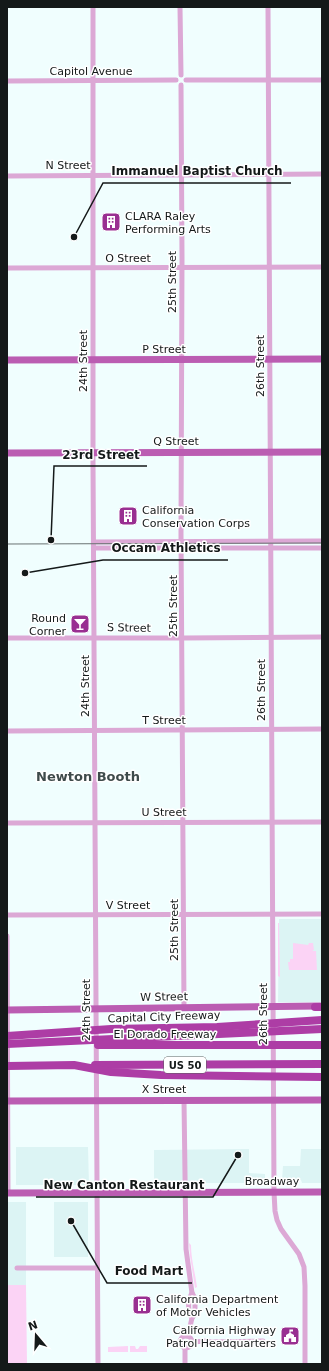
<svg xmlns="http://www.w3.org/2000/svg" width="329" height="1371" viewBox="0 0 329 1371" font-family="'DejaVu Sans',sans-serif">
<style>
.built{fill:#dcf4f4}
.green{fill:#fbd3f5}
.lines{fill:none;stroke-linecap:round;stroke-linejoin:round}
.minor{stroke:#dca8d5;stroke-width:5}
.major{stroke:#bb5db2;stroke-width:7}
.highway{stroke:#ad3da5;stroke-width:8}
.tram{stroke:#697272;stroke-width:1}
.labels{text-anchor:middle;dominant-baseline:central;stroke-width:3;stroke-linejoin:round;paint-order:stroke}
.shield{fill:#fff;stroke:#5a5e5e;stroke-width:1}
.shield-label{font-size:10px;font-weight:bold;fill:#141919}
.street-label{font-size:11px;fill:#141919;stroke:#fff}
.poi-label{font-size:11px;fill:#141919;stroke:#fff;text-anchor:start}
.quarter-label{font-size:13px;font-weight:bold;fill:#3f4b4b;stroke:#fff}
.leader{fill:none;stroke:#141919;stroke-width:1.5}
.callout-dot{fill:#141919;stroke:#fff;stroke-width:1.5}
.callout-label{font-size:12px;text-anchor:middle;font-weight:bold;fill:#141919;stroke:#fff;stroke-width:3;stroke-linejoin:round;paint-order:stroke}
</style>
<rect width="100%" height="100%" fill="#f0fefe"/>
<g class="built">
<polygon points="279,919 322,919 322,1002 278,1002"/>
<polygon points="16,1147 88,1147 89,1185 16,1185"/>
<polygon points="249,1149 249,1173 265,1174 265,1183 154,1183 154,1150"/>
<polygon points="301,1149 322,1149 322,1183 302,1183 301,1180 282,1180 283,1166 300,1166"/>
<rect x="7" y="1202" width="19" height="83"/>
<rect x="54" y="1202" width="34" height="55"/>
</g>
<g class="green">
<polygon points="278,923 279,923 280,977 278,976"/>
<polygon points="293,943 308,945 309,943 313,943 314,950 312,951 316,951 317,970 289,970 288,962 290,962 290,959 293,959"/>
<path d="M189 1243 191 1245C191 1259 195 1272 197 1287L195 1288 190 1256Z"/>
<polygon points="7,1285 26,1285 27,1364 7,1364"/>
<polygon points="128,1346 128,1352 108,1352 108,1347"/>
<polygon points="130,1346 135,1346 136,1349 138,1349 140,1346 147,1346 147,1352 130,1352"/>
</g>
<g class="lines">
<g class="minor">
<polyline points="93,7 93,462 98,1364"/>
<polyline points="180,7 181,75"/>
<polyline points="268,7 274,1192 275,1211 277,1220 281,1229 299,1254 304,1267 305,1286 305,1364"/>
<polyline points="186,80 322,80"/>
<polyline points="7,81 176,80"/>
<polyline points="181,85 182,258 181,534 184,1008"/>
<polyline points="7,176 322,174"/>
<polyline points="7,268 322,267"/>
<polyline points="94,542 322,541"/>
<polyline points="94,548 322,548"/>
<polyline points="7,638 183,638 322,637"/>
<polyline points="7,731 322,729"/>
<polyline points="7,823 322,822"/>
<polyline points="7,915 322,914"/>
<polyline points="7,936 8,1193"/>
<polyline points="184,1100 186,1249 192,1293 195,1298 195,1314 192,1318 189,1331 187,1336"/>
<polyline points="17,1268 97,1268"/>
<path d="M192 1318C187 1311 188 1300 192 1293"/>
<circle cx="186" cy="1342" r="6"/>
<polyline points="192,1342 207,1341 211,1342 263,1341"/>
<polyline points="185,1348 185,1364"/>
</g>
<g class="major">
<polyline points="7,360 322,359"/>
<polyline points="7,453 322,452"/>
<polyline points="7,1010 320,1006"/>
<polyline points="7,1101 322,1100"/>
<polyline points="7,1193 322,1192"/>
</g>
<g class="highway">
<polyline points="315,1007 322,1007"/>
<polyline points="7,1036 111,1029 217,1027 322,1020"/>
<polyline points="7,1044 322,1029"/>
<polyline points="98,1045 322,1045"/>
<polyline points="95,1065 322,1064"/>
<polyline points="7,1066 74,1065 111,1072 161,1075 322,1077"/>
</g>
<polyline class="tram" points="7,544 322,543"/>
</g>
<defs>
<g id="building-square" transform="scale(1)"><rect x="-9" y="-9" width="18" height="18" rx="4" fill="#992f91" stroke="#fff"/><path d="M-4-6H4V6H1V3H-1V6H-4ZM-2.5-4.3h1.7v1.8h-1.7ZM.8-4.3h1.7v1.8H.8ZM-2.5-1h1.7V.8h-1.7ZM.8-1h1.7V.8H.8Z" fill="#fff"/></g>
<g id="bar-square" transform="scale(1)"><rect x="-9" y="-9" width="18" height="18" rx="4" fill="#992f91" stroke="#fff"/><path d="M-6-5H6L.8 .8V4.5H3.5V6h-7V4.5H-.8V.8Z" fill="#fff"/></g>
<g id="civic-square" transform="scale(1)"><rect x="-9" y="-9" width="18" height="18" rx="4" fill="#992f91" stroke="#fff"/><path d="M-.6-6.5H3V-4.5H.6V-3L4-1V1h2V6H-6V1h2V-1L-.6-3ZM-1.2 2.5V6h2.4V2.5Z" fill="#fff"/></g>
</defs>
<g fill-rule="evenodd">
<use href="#building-square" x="111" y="222"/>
<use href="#building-square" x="128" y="516"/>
<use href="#bar-square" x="80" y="624"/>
<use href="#building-square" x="142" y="1305"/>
<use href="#civic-square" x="290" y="1336"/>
</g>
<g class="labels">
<rect class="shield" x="164" y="1057" width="42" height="16" rx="3"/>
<g class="shield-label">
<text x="185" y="1065">US 50</text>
</g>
<g class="street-label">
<text x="91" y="71">Capitol Avenue</text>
<text x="68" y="165">N Street</text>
<text x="128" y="258">O Street</text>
<text transform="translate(172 282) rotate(-90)">25th Street</text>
<text x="164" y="349">P Street</text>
<text transform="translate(83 361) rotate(-90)">24th Street</text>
<text transform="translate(260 366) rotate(-90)">26th Street</text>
<text x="176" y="441">Q Street</text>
<text transform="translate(173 606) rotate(-90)">25th Street</text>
<text transform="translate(129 628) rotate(1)">S Street</text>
<text transform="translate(85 686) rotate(-90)">24th Street</text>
<text transform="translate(261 690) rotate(-90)">26th Street</text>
<text x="164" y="720">T Street</text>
<text x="164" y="812">U Street</text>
<text x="128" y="905">V Street</text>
<text transform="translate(174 930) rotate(-90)">25th Street</text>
<text transform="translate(164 997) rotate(-1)">W Street</text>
<text transform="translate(86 1010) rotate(-90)">24th Street</text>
<text transform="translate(263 1014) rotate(-90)">26th Street</text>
<text transform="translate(164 1017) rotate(-2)">Capital City Freeway</text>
<text x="165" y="1034">El Dorado Freeway</text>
<text x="164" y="1089">X Street</text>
<text x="272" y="1181">Broadway</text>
</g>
<g class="poi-label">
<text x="125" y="216">CLARA Raley<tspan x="125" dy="13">Performing Arts</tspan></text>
<text x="142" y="510">California<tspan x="142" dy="13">Conservation Corps</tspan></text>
<text x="66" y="618" text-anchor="end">Round<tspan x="66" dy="13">Corner</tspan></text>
<text x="156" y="1299">California Department<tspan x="156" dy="13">of Motor Vehicles</tspan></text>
<text x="276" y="1330" text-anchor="end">California Highway<tspan x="276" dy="13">Patrol Headquarters</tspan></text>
</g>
<g class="quarter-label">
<text x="88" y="776">Newton Booth</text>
</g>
</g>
<path class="leader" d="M74 237L103 183H291M51 540L54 466H147M25 573L103 560H228M238 1155L213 1197H36M71 1221L107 1283H192"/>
<g class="callout-dot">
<circle cx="74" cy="237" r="4"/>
<circle cx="51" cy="540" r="4"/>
<circle cx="25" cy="573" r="4"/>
<circle cx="238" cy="1155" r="4"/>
<circle cx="71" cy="1221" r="4"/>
</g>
<g class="callout-label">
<text x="197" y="175">Immanuel Baptist Church</text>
<text x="101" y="459">23rd Street</text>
<text x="166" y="552">Occam Athletics</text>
<text x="124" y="1189">New Canton Restaurant</text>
<text x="149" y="1275">Food Mart</text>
</g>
<rect width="329" height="1371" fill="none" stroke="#141919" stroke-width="16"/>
<g transform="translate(36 1335) rotate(341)" stroke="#ffffff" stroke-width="3" paint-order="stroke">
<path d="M0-3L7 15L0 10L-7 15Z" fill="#141919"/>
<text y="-6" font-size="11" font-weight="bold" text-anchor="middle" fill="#141919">N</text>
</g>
</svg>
